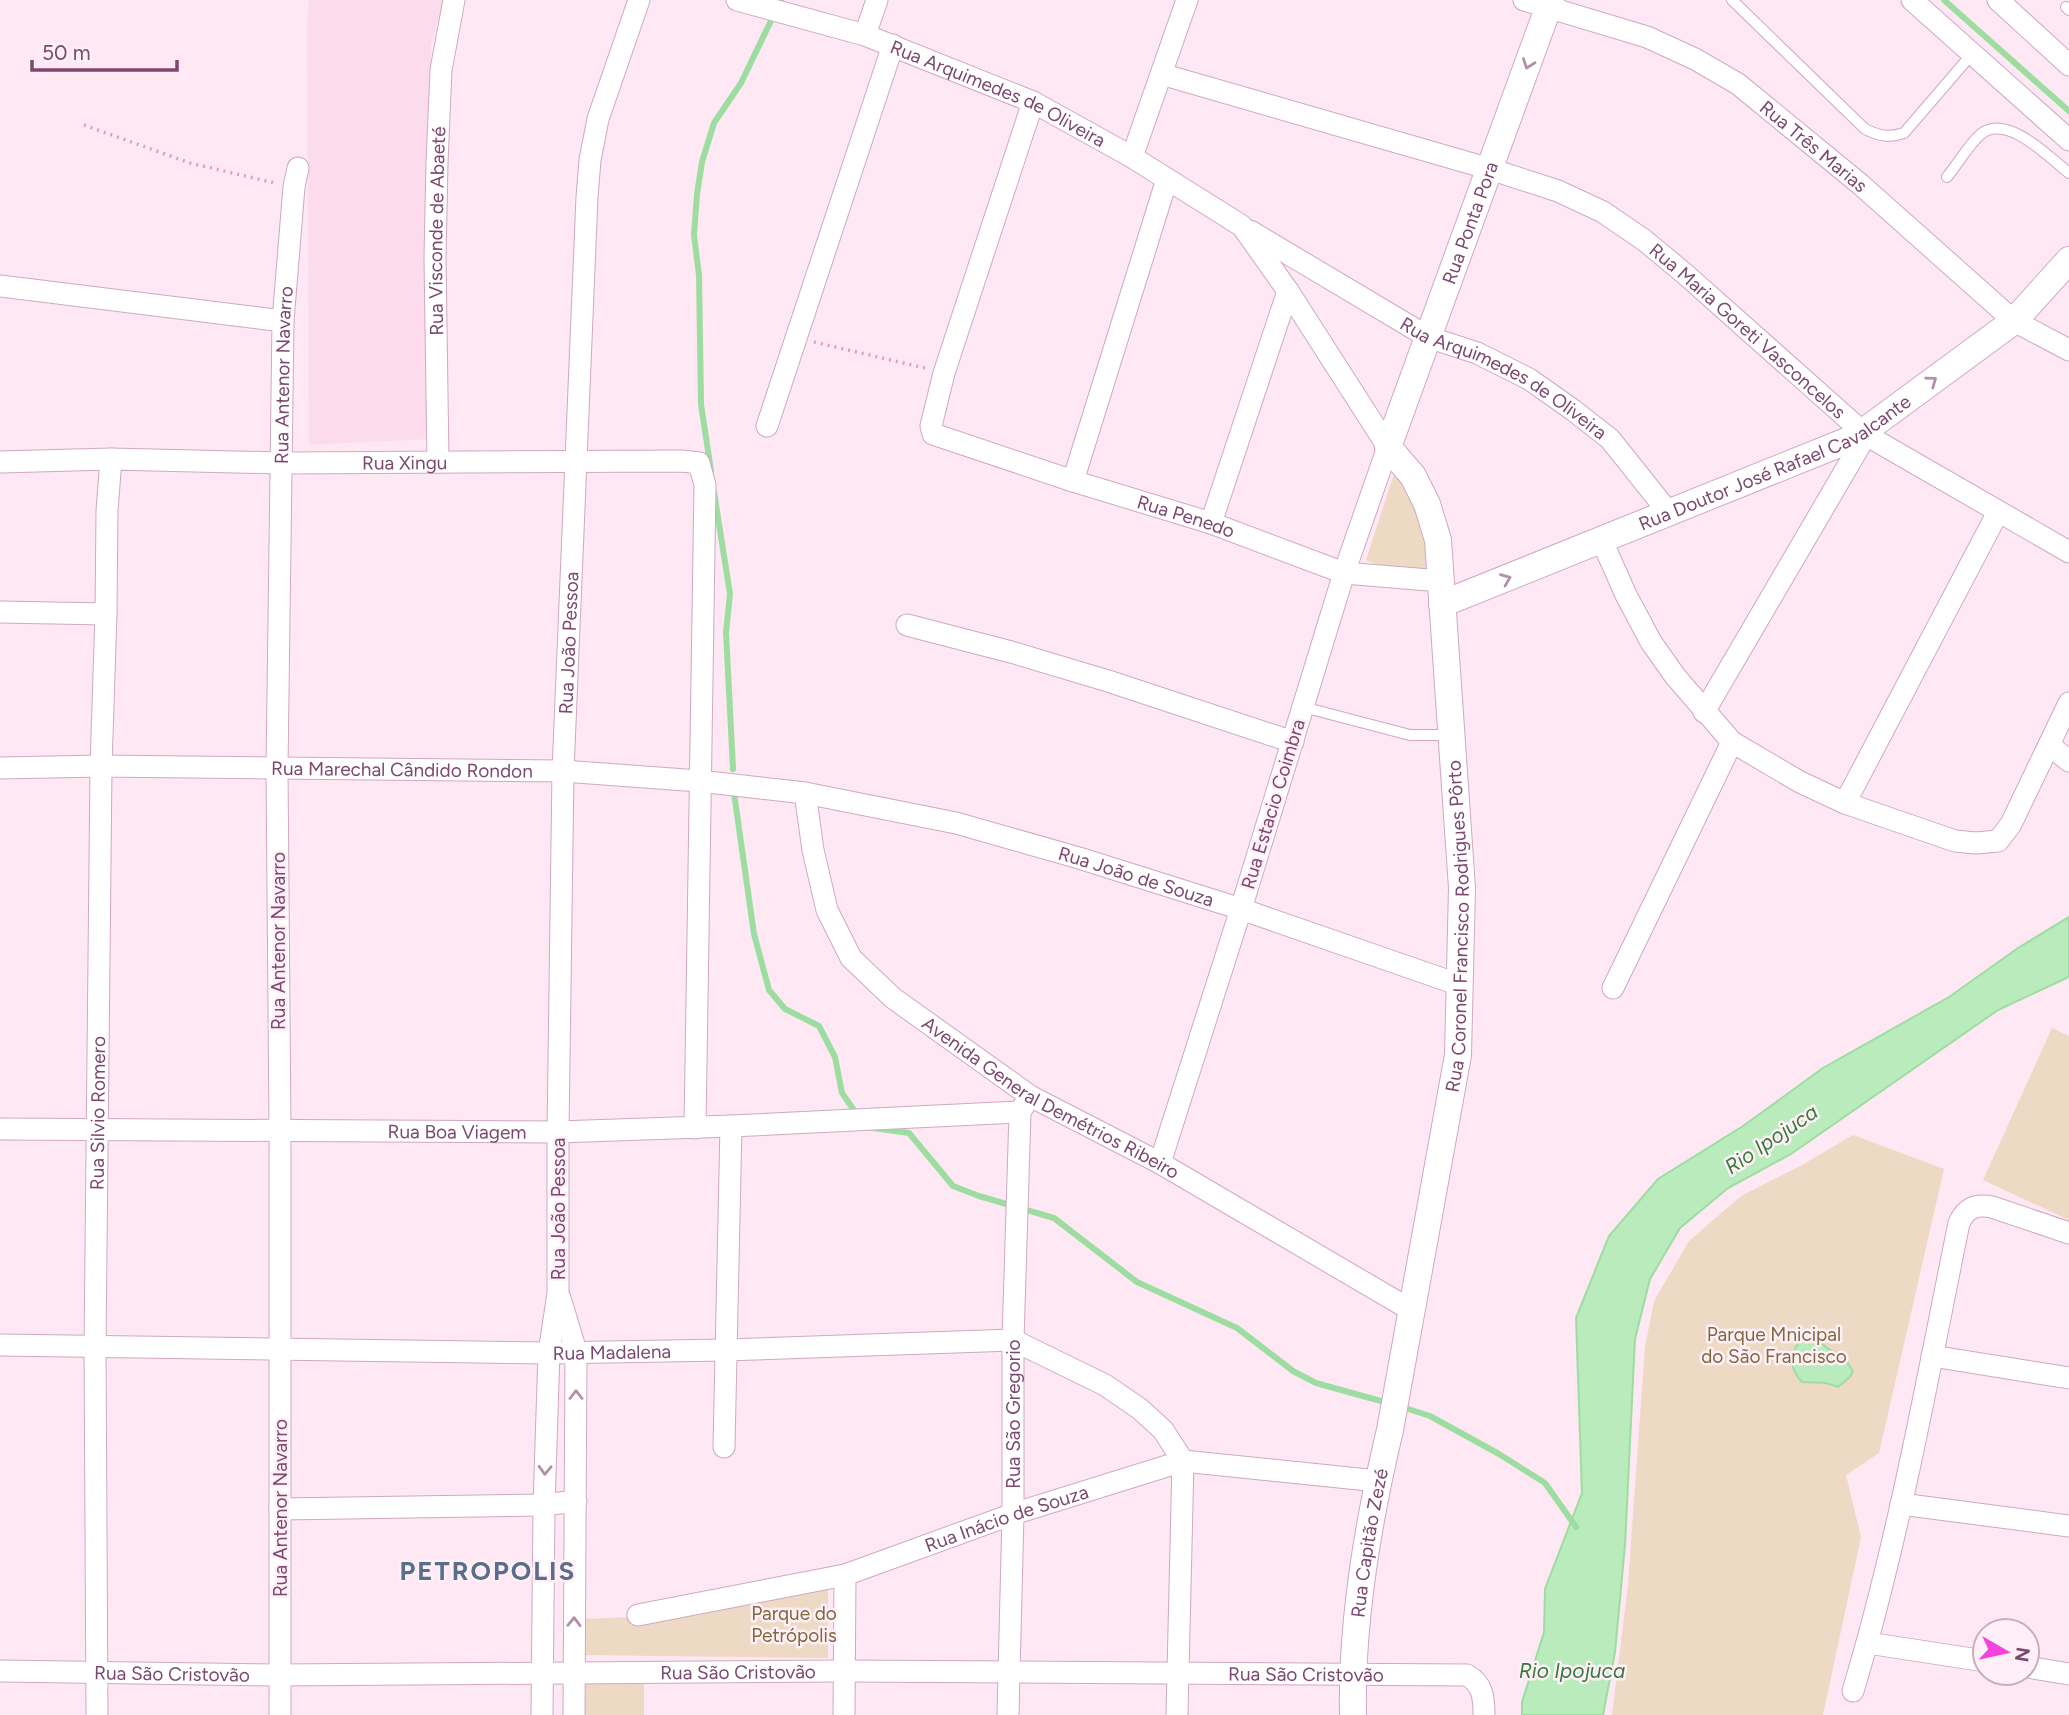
<svg xmlns="http://www.w3.org/2000/svg" width="2069" height="1715" viewBox="0 0 2069 1715" font-family="Figtree,sans-serif">
<style>
.residential{fill:#fcdbed}
.green{fill:#eed9c4}
.water{fill:#b9ebbc;stroke:#9edda2;stroke-width:2}
.lines{fill:none;stroke-linecap:round;stroke-linejoin:round}
.stream{stroke:#9edda2;stroke-width:6}
.service-casing{stroke:#d0a8c3;stroke-width:12}
.minor-casing{stroke:#d0a8c3;stroke-width:23}
.tertiary-casing{stroke:#d0a8c3;stroke-width:28}
.path{stroke:#dc9fcb;stroke-width:3.5;stroke-dasharray:2 5;stroke-linecap:butt}
.service{stroke:#fff;stroke-width:10}
.minor{stroke:#fff;stroke-width:21}
.tertiary{stroke:#fff;stroke-width:26}
.oneway{stroke:#b091a9}
.labels{text-anchor:middle;dominant-baseline:central;stroke-width:5;stroke-linejoin:round;paint-order:stroke}
.street-label{font-size:19px;fill:#7c486f;stroke:#fff0f7}
.park-label{font-size:19px;fill:#82673f;stroke:#fff0f7}
.water-label{font-size:21px;font-style:italic;fill:#377b3c;stroke:#fff0f7}
.district-label{font-size:26px;font-weight:bold;letter-spacing:2px;fill:#586e8a;stroke:#fff0f7}
</style>
<rect width="100%" height="100%" fill="#fee8f3"/>
<polygon class="residential" points="309,0 444,0 431,45 431,439 309,445 307,23"/>
<g class="green">
<polygon points="1397,465 1421,500 1439,588 1366,560"/>
<polygon points="2052,1028 2069,1036 2069,1220 1983,1180"/>
<polygon points="1853,1135 1944,1169 1879,1453 1846,1475 1861,1537 1823,1715 1612,1715 1628,1585 1645,1347 1654,1301 1689,1241 1741,1196 1802,1165"/>
<polygon points="828,1584 828,1658 578,1655 580,1619 638,1617"/>
<polygon points="644,1682 644,1715 579,1715 578,1683"/>
</g>
<g class="water">
<polygon points="2069,917 2069,977 1998,1010 1791,1154 1728,1188 1680,1228 1650,1279 1635,1339 1625,1545 1615,1652 1603,1715 1522,1715 1522,1702 1544,1632 1545,1589 1582,1493 1576,1318 1609,1236 1658,1179 1743,1126 1823,1068 1949,997 2018,948"/>
<path d="M1816 1337C1825 1346 1828 1352 1841 1353L1853 1371 1850 1377 1838 1387 1826 1383 1802 1382C1790 1369 1788 1356 1800 1341Z"/>
</g>
<g class="lines">
<g class="stream">
<polyline points="1944,0 2069,111"/>
<polyline points="711,471 701,404 699,275 694,235 697,194 702,162 714,123 741,83 781,0"/>
<polyline points="714,492 730,594 726,632 733,769"/>
<polyline points="734,793 754,934 769,990 785,1009 819,1026 835,1057 842,1093 858,1116"/>
<polyline points="866,1127 909,1133 953,1186 979,1196 1054,1218 1137,1282 1237,1328 1293,1371 1316,1383 1388,1403"/>
<polyline points="1402,1407 1430,1416 1499,1454 1545,1483 1576,1527"/>
</g>
<g class="service-casing">
<g id="service">
<path d="M1732 0 1865 129C1879 136 1889 138 1904 133L1972 54"/>
<polyline points="2066,7 2069,10"/>
<path d="M1947 177C1958 164 1968 145 1981 134 2007 113 2050 158 2069 173"/>
<polyline points="1303,707 1410,735 1450,735"/>
</g>
</g>
<g class="minor-casing">
<g id="minor">
<path id="s1" d="M737 0 865 35 1033 102 1132 157 1242 226 1288 291 1388 447 1344 573 1241 909 1160 1163"/>
<path id="s2" d="M1524 0 1647 37 1695 59 1738 84 1860 184 2014 321 2069 350"/>
<polyline points="1912,0 2069,140"/>
<polyline points="1998,0 2069,65"/>
<polyline points="865,35 877,0"/>
<path id="s3" d="M1161 74 1490 169 1558 191 1603 212 1644 240 1685 274 1866 435 2069 552"/>
<path id="s4" d="M1033 102 944 373 931 426 933 434 1073 481 1211 523 1344 573 1441 581"/>
<polyline points="1132,157 1187,0"/>
<path id="s5" d="M1250 231 1428 337 1477 353 1529 379 1573 410 1610 439 1669 513"/>
<polyline points="0,286 283,321"/>
<polyline points="767,426 893,45"/>
<polyline points="0,462 111,459"/>
<path id="s6" d="M438 462 435 258 437 163 441 70 454 0"/>
<polyline points="1073,481 1167,179"/>
<polyline points="1211,523 1288,291"/>
<polyline points="1602,541 1626,595 1651,642 1675,676 1732,742 1800,782 1845,803 1955,841 1976,843 1998,841 2011,824 2069,703"/>
<polyline points="0,612 106,614"/>
<polyline points="907,625 1011,652 1108,681 1293,742"/>
<polyline points="1704,712 1866,435"/>
<polyline points="2049,745 2069,761"/>
<path id="s7" d="M0 768 101 766 563 771 699 781 805 793 956 823 1079 858 1241 909 1460 985"/>
<path id="s8" d="M805 793 813 850 827 910 851 958 893 998 1030 1096 1160 1163 1411 1310"/>
<polyline points="1845,803 1998,512"/>
<polyline points="1613,988 1732,742"/>
<path id="s9" d="M0 1129 558 1132 731 1126 1020 1112 1030 1096"/>
<polyline points="560,1298 576,1351 574,1715"/>
<path id="s10" d="M0 1345 549 1353 725 1350 1013 1340 1105 1385 1140 1409 1163 1430 1183 1461"/>
<polyline points="1932,1356 2069,1378"/>
<polyline points="724,1447 731,1126"/>
<polyline points="1901,1504 2069,1526"/>
<polyline points="280,1509 544,1505 576,1501"/>
<path id="s11" d="M638 1615 845 1575 1013 1514 1183 1461 1378 1481"/>
<polyline points="1868,1643 1985,1661"/>
<polyline points="2027,1667 2069,1674"/>
<path id="s12" d="M0 1671 280 1675 844 1671 1467 1675C1483 1684 1484 1698 1484 1715"/>
<path d="M1853 1691C1899 1538 1927 1380 1959 1223 1966 1208 1975 1204 1992 1207L2069 1233"/>
<path id="s13" d="M97 1715 95 1347 101 766 106 614 107 511 111 459 282 463 682 461 699 463 705 485 695 1128"/>
<path id="s14" d="M280 1715V1130L277 769 283 321 294 187 298 168"/>
<path id="s15" d="M542 1715 544 1505 549 1353 558 1293V1132L563 771 587 197 590 160 598 119 639 0"/>
<polyline points="844,1715 845,1575"/>
<path id="s16" d="M1008 1715 1013 1514V1340L1020 1112"/>
<polyline points="1177,1715 1183,1461"/>
</g>
</g>
<g class="tertiary-casing">
<g id="tertiary">
<path id="s17" d="M1442 604 1849 440 1863 432 2014 321 2069 260"/>
<path id="s18" d="M1353 1715C1351 1624 1369 1518 1390 1430L1458 1055 1462 888 1438 540 1427 504 1413 476 1388 447 1551 0"/>
</g>
</g>
<g class="path">
<polyline points="84,125 190,163 275,183"/>
<polyline points="814,342 925,368"/>
</g>
<use href="#service" class="service"/>
<use href="#minor" class="minor"/>
<use href="#tertiary" class="tertiary"/>
</g>
<defs><path id="oneway-chevron" d="M-2-3.5L2.5 0L-2 3.5" fill="none" stroke-width="1.6" stroke-linecap="round" stroke-linejoin="round" transform="scale(1.75)"/></defs>
<g class="oneway">
<use href="#oneway-chevron" transform="translate(1528 64) rotate(110)"/>
<use href="#oneway-chevron" transform="translate(1932 381) rotate(-36)"/>
<use href="#oneway-chevron" transform="translate(1506 579) rotate(-22)"/>
<use href="#oneway-chevron" transform="translate(576 1395) rotate(-90)"/>
<use href="#oneway-chevron" transform="translate(545 1470) rotate(92)"/>
<use href="#oneway-chevron" transform="translate(574 1622) rotate(-89)"/>
</g>
<g class="labels">
<g class="street-label">
<text stroke="none"><textPath href="#s1" startOffset="278">Rua Arquimedes de Oliveira</textPath></text>
<text stroke="none"><textPath href="#s2" startOffset="329">Rua Três Marias</textPath></text>
<text stroke="none"><textPath href="#s18" startOffset="1531">Rua Ponta Pora</textPath></text>
<text stroke="none"><textPath href="#s6" startOffset="231">Rua Visconde de Abaeté</textPath></text>
<text stroke="none"><textPath href="#s3" startOffset="651">Rua Maria Goreti Vasconcelos</textPath></text>
<text stroke="none"><textPath href="#s14" startOffset="1340">Rua Antenor Navarro</textPath></text>
<text stroke="none"><textPath href="#s5" startOffset="294">Rua Arquimedes de Oliveira</textPath></text>
<text stroke="none"><textPath href="#s17" startOffset="362">Rua Doutor José Rafael Cavalcante</textPath></text>
<text stroke="none"><textPath href="#s13" startOffset="1550">Rua Xingu</textPath></text>
<text stroke="none"><textPath href="#s4" startOffset="614">Rua Penedo</textPath></text>
<text stroke="none"><textPath href="#s15" startOffset="1073">Rua João Pessoa</textPath></text>
<text stroke="none"><textPath href="#s7" startOffset="402">Rua Marechal Cândido Rondon</textPath></text>
<text transform="translate(1273 804) rotate(-73)">Rua Estacio Coimbra</text>
<text stroke="none"><textPath href="#s7" startOffset="1148">Rua João de Souza</textPath></text>
<text stroke="none"><textPath href="#s18" startOffset="798">Rua Coronel Francisco Rodrigues Pôrto</textPath></text>
<text transform="translate(278 941) rotate(-90)">Rua Antenor Navarro</text>
<text stroke="none"><textPath href="#s8" startOffset="418">Avenida General Demétrios Ribeiro</textPath></text>
<text stroke="none"><textPath href="#s13" startOffset="602">Rua Silvio Romero</textPath></text>
<text stroke="none"><textPath href="#s9" startOffset="457">Rua Boa Viagem</textPath></text>
<text transform="translate(558 1209) rotate(-90)">Rua João Pessoa</text>
<text stroke="none"><textPath href="#s10" startOffset="612">Rua Madalena</textPath></text>
<text stroke="none"><textPath href="#s16" startOffset="301">Rua São Gregorio</textPath></text>
<text transform="translate(280 1508) rotate(-90)">Rua Antenor Navarro</text>
<text stroke="none"><textPath href="#s11" startOffset="382">Rua Inácio de Souza</textPath></text>
<text stroke="none"><textPath href="#s18" startOffset="173">Rua Capitão Zezé</textPath></text>
<text stroke="none"><textPath href="#s12" startOffset="738">Rua São Cristovão</textPath></text>
<text stroke="none"><textPath href="#s12" startOffset="172">Rua São Cristovão</textPath></text>
<text stroke="none"><textPath href="#s12" startOffset="1306">Rua São Cristovão</textPath></text>
</g>
<g class="park-label">
<text x="1774" y="1334">Parque Mnicipal<tspan x="1774" dy="22">do São Francisco</tspan></text>
<text x="794" y="1613">Parque do<tspan x="794" dy="22">Petrópolis</tspan></text>
</g>
<g class="water-label">
<text transform="translate(1771 1139) rotate(-34)">Rio Ipojuca</text>
<text x="1572" y="1670">Rio Ipojuca</text>
</g>
<g class="district-label">
<text x="488" y="1571">PETROPOLIS</text>
</g>
</g>
<g transform="translate(2006 1652) rotate(99)"><circle r="33" fill="#fff0f7" stroke="#cbadc1" stroke-width="2"/>
<path d="M0-5L12 26L0 18L-12 26Z" fill="#f342dd"/>
<text y="-10" font-size="19" font-weight="bold" text-anchor="middle" fill="#7c486f">N</text>
</g>
<path d="M32 60v10h145v-10" fill="none" stroke="#7c486f" stroke-width="3.5"/>
<text x="42" y="60" font-size="21" fill="#7c486f" stroke="#fff0f7" stroke-width="5" paint-order="stroke">50 m</text>
</svg>
